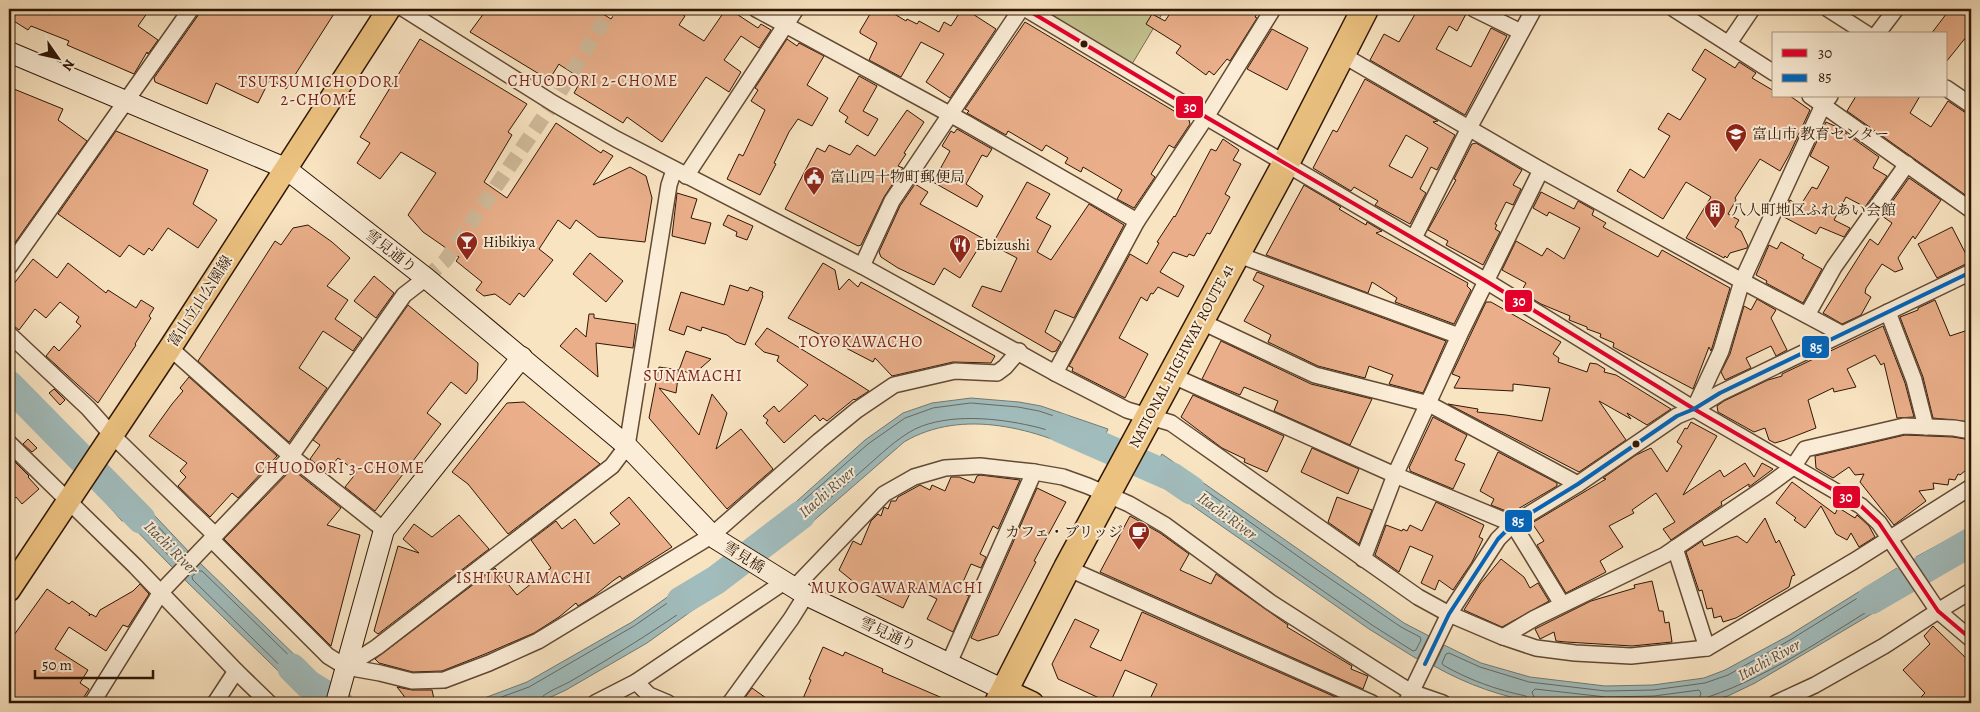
<svg xmlns="http://www.w3.org/2000/svg" width="1980" height="712" viewBox="0 0 1980 712" font-family="Alegreya,'Noto Serif JP',serif">
<style>
.green{fill:#c4c28f;stroke:#7a6c4a}
.water{fill:#a1bcbc;stroke:#737a72}
.lines{fill:none;stroke-linecap:round;stroke-linejoin:round}
.shore{stroke:#686960;stroke-width:1}
.river{stroke:#a1bcbc;stroke-width:29}
.building{fill:#eaaf8a;stroke:#2f1604;fill-rule:evenodd}
.street-tunnel{stroke:#d1bb9c;stroke-width:15;stroke-dasharray:15 8;stroke-linecap:butt}
.street-casing{stroke:#624a34;stroke-width:18}
.secondary-casing{stroke:#2f1604;stroke-width:22}
.primary-casing{stroke:#2f1604;stroke-width:25}
.highway-casing{stroke:#2f1604;stroke-width:29}
.street{stroke:#fbedd7;stroke-width:15}
.secondary{stroke:#fbedd7;stroke-width:20}
.primary{stroke:#ecc281;stroke-width:22}
.highway{stroke:#ecc281;stroke-width:26}
.bus-1-casing{stroke:#fbedd7;stroke-width:8}
.bus-2-casing{stroke:#fbedd7;stroke-width:8}
.bus-1{stroke:#e4002b;stroke-width:4}
.bus-2{stroke:#0065bd;stroke-width:4}
.bus-dot{fill:#2f1604;stroke:#fbedd7;stroke-width:2}
.labels{text-anchor:middle;dominant-baseline:central;stroke-width:4;stroke-linejoin:round;paint-order:stroke}
.poi-label{font-size:15px;fill:#2f1604;stroke:#fbedd7;text-anchor:start}
.street-label{font-size:15px;fill:#2f1604;stroke:#fbedd7}
.neighbourhood-label{font-size:16px;letter-spacing:1px;fill:#7a1f14;stroke:#fbedd7}
.water-label{font-size:16px;font-style:italic;fill:#575044;stroke:#fbedd7}
.line-badge{stroke:#fbedd7;stroke-width:2}
.badge-label{font-size:14px;text-anchor:middle;font-weight:bold;fill:#fff}
</style>
<rect width="100%" height="100%" fill="#f9e4c2"/>
<filter id="stains"><feTurbulence type="fractalNoise" baseFrequency=".004" numOctaves="4"/><feColorMatrix values="0 0 0 0 .2 0 0 0 0 .09 0 0 0 0 .02 0 0 0 .5 -.17"/></filter>
<radialGradient id="worn" r=".72"><stop offset=".6" stop-color="#630" stop-opacity="0"/><stop offset="1" stop-color="#630" stop-opacity=".3"/></radialGradient>
<polygon class="green" points="1042,9 1165,9 1132,64"/>
<g class="water">
<polygon points="9,370 76,439 64,459 9,401"/>
<path d="M971 398 1019 402 1041 406 1108 429 1103 440 1099 438 1096 444 1099 447 1094 457C1037 429 963 407 904 442L796 536 782 546 760 531 777 519 865 440 903 413 932 403Z"/>
<polygon points="1162,454 1404,623 1429,636 1417,659 1369,629 1150,476 1153,471 1157,471 1160,468 1156,464"/>
<polygon points="121,480 190,553 173,568 126,520 122,521 106,503"/>
<polygon points="1971,529 1971,556 1930,578 1916,557 1949,539"/>
<polygon points="200,563 307,667 325,680 318,703 314,703 305,697 184,579"/>
<path d="M1897 568 1912 590 1755 683 1728 696 1701 703H1540C1502 697 1468 685 1434 666L1444 645 1481 663 1530 677 1605 686 1653 685 1704 678 1725 670 1788 636Z"/>
<polygon points="703,572 725,587 647,643 566,690 538,703 471,703 527,682 632,622"/>
</g>
<g class="lines">
<g class="shore">
<polyline points="9,377 69,439 65,448 61,448 14,399 9,398"/>
<path d="M971 403 1018 407 1039 411 1096 430 1097 433 1092 442 1091 447 1089 448C1071 440 1052 430 1032 426 997 418 949 413 915 429 896 439 880 455 864 469 840 490 816 510 792 532L782 539 771 532V529L868 444 905 418 933 408Z"/>
<polygon points="1168,464 1316,569 1401,627 1420,637 1421,640 1416,650 1413,651 1372,625 1161,478 1160,475 1165,466"/>
<path d="M120 490H124L181 551V554L175 559H172L130 516C113 509 109 506 120 490Z"/>
<polyline points="1971,535 1951,543 1926,558 1925,560 1933,570 1949,561 1971,552"/>
<polygon points="199,571 202,571 304,670 318,681 315,695 313,696 308,693 193,580 192,577"/>
<path d="M485 703 529 687 634 626 702 579 714 585V589C667 623 621 652 571 681 563 686 539 694 538 703"/>
<path d="M1530 703 1529 699 1526 696C1497 690 1469 680 1443 665L1442 663 1446 654 1449 653 1480 667 1529 682 1606 691 1653 690 1705 683 1728 675 1790 640 1893 576 1896 577 1903 587 1902 590C1842 626 1774 675 1708 697L1705 703"/>
<polyline points="1536,703 1532,692 1535,689 1606,697 1654,696 1699,690 1701,693 1698,703"/>
<polyline points="1544,703 1544,700 1546,698 1591,703"/>
</g>
<g class="river">
<polyline points="9,385 141,519"/>
<polyline points="1060,428 1172,477 1191,490"/>
<polyline points="1871,600 1971,542"/>
<polyline points="681,601 716,580 801,515"/>
<polyline points="292,668 308,684 339,703"/>
</g>
</g>
<g class="building">
<polygon points="9,9 39,9 49,15 52,9 150,9 138,26 158,40 148,54 147,52 134,74 67,45 69,41 31,26 28,30 9,18"/>
<polygon points="200,9 337,9 286,89 270,79 258,103 216,83 207,104 155,82 154,78 199,14"/>
<polygon points="487,9 595,9 611,19 618,9 675,9 685,16 679,25 704,41 726,9 729,9 758,28 761,24 771,30 759,48 741,36 724,60 741,72 729,92 706,77 662,142 627,117 623,123 574,93 582,79 560,65 559,64 549,80 470,32"/>
<polygon points="873,9 886,9 906,21 907,19 917,24 919,21 939,32 944,22 951,26 962,9 965,9 996,29 950,98 926,82 944,54 921,42 901,77 869,60 877,43 860,33 860,31"/>
<polygon points="1173,9 1260,9 1255,17 1257,18 1230,61 1227,59 1214,75 1209,71 1206,75 1176,53 1181,46 1146,24 1152,14 1165,21"/>
<polygon points="1418,9 1465,9 1466,14 1457,31 1449,26 1436,49 1471,67 1491,28 1507,36 1465,115 1370,60 1384,34 1399,42"/>
<polygon points="1950,9 1971,9 1971,31 1946,62 1946,34 1931,34"/>
<polygon points="1025,22 1189,120 1190,124 1174,148 1169,145 1151,174 1155,177 1134,208 1117,199 1122,190 1083,167 1081,172 1065,163 1068,158 1046,145 1042,151 1008,131 1006,135 967,113 969,111 965,109"/>
<polygon points="1272,29 1308,48 1287,90 1247,69"/>
<polygon points="420,39 527,104 508,132 512,135 484,182 507,198 556,123 601,153 603,150 613,156 593,185 630,167 646,176 652,198 645,242 598,237 576,220 570,229 558,220 539,249 553,260 524,297 519,293 510,305 495,294 484,296 476,290 482,282 456,261 459,257 423,232 408,215 436,173 401,152 380,179 357,163 370,143 360,137"/>
<polygon points="787,39 797,46 799,43 824,56 807,85 828,98 812,126 798,119 789,132 774,163 776,164 760,195 727,179 739,154 743,156 765,110 751,101 758,90 755,88"/>
<polygon points="1705,49 1735,68 1739,62 1756,73 1752,78 1774,91 1774,96 1790,96 1810,110 1789,155 1780,171 1760,159 1735,198 1736,200 1728,214 1739,220 1735,227 1741,231 1748,246 1747,248 1730,253 1727,258 1725,256 1724,258 1686,238 1711,197 1686,182 1663,219 1617,191 1630,169 1644,178 1670,136 1658,129 1668,113 1680,120 1706,79 1692,70"/>
<polygon points="859,76 877,86 863,111 878,119 868,136 845,122 848,117 839,111"/>
<path d="M1365 79 1438 121 1433 122 1455 135 1437 170 1431 167 1420 189 1426 193 1410 224 1375 205 1378 201 1354 187 1351 191 1313 168 1333 130 1337 132ZM1406 135 1428 148 1412 178 1389 166Z"/>
<polygon points="9,87 63,109 58,120 87,141 9,251"/>
<polygon points="1856,96 1920,96 1910,113 1931,127 1948,101 1966,113 1971,114 1971,199 1847,111"/>
<polygon points="907,110 924,122 904,153 906,154 898,166 903,168 884,197 861,245 858,246 785,209 817,148 825,152 829,145 850,155 857,145 875,156"/>
<polygon points="1826,122 1837,127 1879,157 1873,168 1887,176 1865,207 1846,197 1834,220 1850,228 1844,237 1820,227 1816,234 1782,216 1790,200 1800,206 1812,187 1817,189 1829,167 1810,156"/>
<polygon points="957,129 992,149 987,157 982,155 966,184 983,196 977,207 933,182 950,151 942,146 951,131 954,133"/>
<polygon points="116,131 208,170 193,204 217,220 198,248 168,228 152,251 149,248 144,255 129,245 120,257 58,214"/>
<polygon points="1223,139 1239,150 1233,160 1241,164 1225,194 1230,197 1210,234 1207,233 1194,256 1189,254 1187,257 1173,252 1160,272 1184,286 1178,297 1158,287 1153,294 1151,293 1147,301 1141,297 1119,338 1148,354 1125,398 1072,371 1073,368 1069,366 1130,254 1147,264 1159,243 1157,242 1174,216 1175,217 1211,149 1216,151"/>
<polygon points="1476,143 1522,170 1513,185 1521,189 1513,205 1506,202 1495,224 1497,225 1495,229 1500,232 1483,265 1446,245 1448,241 1428,230 1456,180 1454,179 1472,144"/>
<polygon points="1909,178 1941,200 1915,239 1913,236 1898,258 1903,269 1895,272 1882,264 1866,288 1865,293 1871,297 1861,315 1842,324 1823,313 1870,239 1878,245 1892,223 1882,216"/>
<polygon points="1027,182 1050,194 1036,218 1051,226 1037,252 1051,260 1089,204 1124,225 1074,318 1055,310 1045,332 1061,342 1056,351 1052,352 972,306 982,286 1001,292 1017,258 992,245"/>
<polygon points="915,184 928,192 920,204 984,239 960,278 944,268 934,285 898,268 881,257 879,252 900,206"/>
<polygon points="1304,185 1341,207 1339,209 1366,225 1367,222 1382,231 1376,233 1468,283 1467,286 1471,290 1454,324 1395,302 1397,298 1372,282 1368,293 1266,255"/>
<polygon points="1541,192 1574,209 1578,201 1594,210 1592,215 1606,223 1603,227 1658,257 1662,250 1730,288 1712,348 1711,351 1709,347 1693,389 1613,347 1614,343 1600,337 1601,334 1587,329 1587,327 1569,320 1570,316 1541,304 1521,292 1526,283 1502,270 1516,241 1542,256 1547,248 1564,259 1580,228 1549,212 1547,216 1533,208"/>
<polygon points="677,193 697,199 691,218 711,223 705,244 672,236"/>
<polygon points="728,215 753,226 747,240 736,236 737,232 723,225"/>
<polygon points="308,225 332,242 350,258 327,286 348,300 335,319 362,338 353,351 323,331 299,368 327,388 289,442 198,361 275,241 281,245 293,228"/>
<polygon points="1952,227 1970,262 1937,278 1918,244"/>
<polygon points="1781,242 1804,255 1802,258 1822,269 1803,303 1766,283 1767,281 1756,275 1769,245 1777,249"/>
<polygon points="590,253 623,281 606,302 573,274"/>
<polygon points="33,259 57,278 68,263 106,293 108,290 136,308 141,300 154,308 149,316 151,318 135,344 136,345 98,403 46,356 54,346 59,351 81,326 76,322 79,317 60,302 46,318 35,309 19,330 9,322 9,290"/>
<polygon points="823,263 835,270 839,290 849,279 858,287 861,282 995,356 991,363 953,362 892,376 875,358 873,362 788,318"/>
<polygon points="1257,272 1446,341 1423,393 1389,384 1393,375 1369,366 1365,378 1318,366 1268,342 1271,335 1244,321 1264,286 1253,280"/>
<polygon points="374,276 394,293 376,318 354,301"/>
<polygon points="730,285 748,291 750,287 763,292 762,295 763,296 745,345 736,342 727,335 702,327 701,331 687,326 684,335 669,330 681,292 724,305"/>
<polygon points="1757,299 1776,310 1771,318 1787,350 1776,356 1771,346 1746,358 1751,368 1725,380 1721,372 1730,354 1744,306 1751,310"/>
<polygon points="1935,300 1950,336 1971,329 1971,422 1933,418 1923,377 1900,317 1918,310 1918,308"/>
<polygon points="1486,302 1491,302 1561,342 1553,354 1559,358 1558,362 1587,372 1590,363 1597,364 1605,369 1604,372 1616,375 1671,409 1647,425 1627,413 1631,419 1599,401 1626,440 1579,472 1448,404 1478,409 1477,412 1506,415 1542,421 1550,388 1513,384 1513,391 1454,388 1460,377 1452,374"/>
<polygon points="408,305 478,363 477,380 466,394 451,382 427,413 441,424 375,511 345,487 357,472 338,458 326,472 310,459 320,445 313,440"/>
<polygon points="589,314 594,314 594,318 636,324 633,348 596,343 598,377 560,346 576,328 586,337"/>
<polygon points="1883,326 1905,383 1914,417 1897,418 1884,363 1881,365 1875,355 1847,369 1856,387 1834,392 1833,388 1808,400 1816,428 1785,440 1775,443 1769,440 1765,428 1754,432 1718,412 1717,406 1724,401 1768,380 1782,376 1782,374"/>
<polygon points="767,328 852,380 869,391 855,400 854,399 827,421 823,418 820,421 815,415 784,443 766,423 768,420 763,416 774,406 779,412 808,385 777,361 779,356 764,352 755,344"/>
<polygon points="1221,341 1311,384 1372,399 1350,445 1274,411 1278,401 1244,387 1240,395 1202,379"/>
<polygon points="686,351 711,359 694,374 679,370"/>
<polygon points="659,367 679,370 676,393 659,388 699,435 712,394 727,413 716,449 741,429 773,469 727,509 649,418"/>
<polygon points="189,377 277,456 238,498 232,493 210,517 178,486 186,477 180,471 187,463 149,436 172,404 183,391 180,388"/>
<polygon points="54,389 65,400 60,405 49,393"/>
<polygon points="1193,395 1284,436 1267,472 1244,462 1245,459 1222,448 1181,417"/>
<polygon points="524,402 600,464 508,534 468,484 452,472 507,403"/>
<polygon points="1433,417 1467,435 1455,460 1465,464 1453,489 1410,471 1410,469 1409,468"/>
<polygon points="1691,422 1717,436 1683,495 1720,470 1724,477 1745,463 1754,477 1762,463 1773,469 1749,487 1749,484 1721,502 1722,505 1671,540 1663,529 1675,522 1656,493 1632,510 1634,513 1609,526 1623,547 1600,561 1606,572 1566,593 1537,545 1544,541 1532,523 1606,479 1603,478 1636,455 1651,448 1667,472 1682,446 1677,442 1685,428 1687,429"/>
<polygon points="1905,435 1953,437 1971,440 1971,466 1960,475 1958,474 1955,480 1949,479 1948,485 1933,483 1934,489 1919,491 1926,501 1894,525 1860,482 1864,474 1855,475 1849,467 1833,478 1816,468 1815,456"/>
<polygon points="28,439 37,448 32,452 23,444"/>
<polygon points="1312,448 1359,469 1348,494 1301,472"/>
<polygon points="1498,452 1557,483 1557,486 1511,513 1491,505 1494,499 1480,491"/>
<polygon points="9,456 29,476 28,477 39,489 22,504 16,497 9,504"/>
<polygon points="292,469 341,508 327,525 360,535 331,646 224,539"/>
<polygon points="980,475 1020,480 998,529 993,526 980,554 986,557 981,568 971,564 959,591 969,596 953,632 927,619 937,599 913,587 903,608 874,594 875,592 855,583 839,570 853,541 861,545 871,521 878,514 881,516 884,507 888,509 891,501 896,501 898,497 920,485 930,490 932,485 945,491 951,477 959,477 974,483 977,476"/>
<polygon points="1792,482 1835,514 1837,510 1834,505 1855,518 1857,515 1869,526 1875,537 1859,547 1851,533 1847,540 1836,534 1821,506 1805,528 1794,520 1796,518 1776,503"/>
<polygon points="1037,488 1066,502 1034,561 1036,562 998,635 978,641 971,638"/>
<polygon points="629,497 672,547 622,579 620,576 614,580 594,596 578,606 576,603 559,617 534,633 485,654 442,671 413,672 379,663 375,659 495,568 517,595 551,568 531,540 556,521 562,529 575,519 594,544 620,524 610,513"/>
<polygon points="1337,497 1372,510 1359,544 1328,522"/>
<polygon points="1436,502 1484,525 1479,537 1483,539 1472,562 1453,590 1439,580 1435,590 1421,583 1433,556 1410,546 1399,572 1375,555 1386,525 1402,531 1403,529 1407,531 1410,525 1422,531"/>
<polygon points="459,515 489,549 378,634 374,631 398,546 419,553 403,539 414,524 432,537"/>
<polygon points="1130,516 1160,533 1189,554 1180,570 1211,584 1216,574 1288,625 1287,627 1352,666 1351,669 1368,676 1363,689 1100,572"/>
<polygon points="1765,518 1776,543 1779,540 1795,575 1792,576 1789,587 1736,618 1723,622 1721,616 1714,618 1712,608 1707,609 1702,590 1699,591 1686,552 1702,541 1704,546 1737,536 1747,543"/>
<polygon points="1501,559 1524,577 1530,588 1538,583 1549,601 1502,627 1464,610 1480,584"/>
<polygon points="1652,581 1659,611 1663,611 1665,623 1669,622 1672,642 1632,646 1566,642 1556,641 1554,632 1540,639 1535,629 1591,601 1635,588 1634,585"/>
<polygon points="140,584 149,594 128,627 123,625 106,651 69,627 55,649 88,670 80,683 89,689 80,703 9,703 9,642 47,589 69,604 72,601 90,614 89,616 91,614 96,617 100,610 133,591"/>
<polygon points="1142,612 1349,703 1148,703 1157,684 1125,670 1110,703 1058,679 1052,664 1075,619 1099,630 1090,647 1121,661"/>
<polygon points="1933,626 1971,663 1971,703 1915,703 1925,693 1903,670 1930,644 1924,636"/>
<polygon points="823,647 843,656 845,652 883,669 882,672 954,703 801,703 811,680 809,679"/>
<polygon points="397,687 412,690 432,690 434,699 407,700"/>
<polygon points="752,688 773,703 741,703"/>
</g>
<g class="lines">
<polyline class="street-tunnel" points="426,278 445,261 553,103 611,9"/>
<g class="street-casing">
<g id="street">
<polyline points="404,9 553,103 616,139 862,266 1055,373 1127,410 1171,423 1418,597 1449,614 1503,637 1536,648 1575,653 1631,656 1707,648 1854,561 1971,487"/>
<polyline points="756,9 966,123 1137,221"/>
<polyline points="1026,9 1206,117 1486,281 1694,409 1861,506 1879,523 1938,611 1971,639"/>
<polyline points="1474,9 1521,32"/>
<polyline points="1674,9 1774,73"/>
<polyline points="1828,9 1867,34"/>
<polyline points="1877,34 1896,9"/>
<polyline points="1729,43 1752,9"/>
<polyline points="1341,54 1541,170 1742,281 1842,334"/>
<polyline points="1946,88 1971,105"/>
<polyline points="1810,96 1971,210"/>
<polyline points="686,176 796,9"/>
<polyline points="1414,238 1469,128 1534,9"/>
<polyline points="1236,254 1459,336"/>
<polyline points="862,266 892,201 1021,9"/>
<polyline points="9,267 191,9"/>
<polyline points="1888,312 1914,380 1926,427"/>
<polyline points="1807,315 1834,267 1907,164"/>
<polyline points="1200,321 1315,375 1429,404 1578,484"/>
<polyline points="9,334 88,408 112,435 214,534 214,542 328,656 346,667 380,673 412,681 444,680 489,663 538,641 711,536 819,441 857,410 894,385 955,371 997,373 1005,367 1019,351"/>
<polyline points="170,348 291,456 384,530"/>
<polyline points="1055,373 1137,221 1206,117 1273,9"/>
<polyline points="1171,375 1395,475 1513,524 1562,604"/>
<polyline points="1694,409 1721,351 1742,281 1823,105 1830,96"/>
<polyline points="9,443 135,566 236,671 269,703"/>
<polyline points="1675,548 1707,648"/>
<polyline points="1363,559 1395,475 1459,336 1541,170"/>
<polyline points="1067,568 1372,703"/>
<polyline points="794,588 884,494 914,477 945,468 980,466 1034,472 1063,477 1088,486 1129,504 1165,525 1270,602 1376,670 1411,692 1443,703"/>
<polyline points="1503,637 1535,618 1665,555 1766,487 1793,467 1805,449 1904,426 1954,428 1971,431"/>
<polyline points="949,663 1034,472"/>
<polyline points="346,667 377,647 612,466 627,446 669,185 674,170"/>
<polyline points="636,682 649,695 668,703"/>
<polyline points="92,703 161,592 291,456 404,295 426,278"/>
<polyline points="215,703 236,671"/>
<polyline points="595,703 636,682 784,582"/>
<polyline points="730,703 791,619 806,595"/>
<polyline points="1406,703 1449,614 1498,539 1513,524 1578,484 1677,416 1694,409 1720,393 1971,272"/>
<polyline points="1776,703 1815,685 1884,646 1938,611 1971,591"/>
</g>
</g>
<g class="secondary-casing">
<g id="secondary">
<polyline points="9,52 285,168 426,278 627,446 716,539 806,595 1004,690"/>
<polyline points="336,703 384,530 522,357"/>
</g>
</g>
<g class="primary-casing">
<g id="primary">
<polyline points="9,590 170,348 389,9"/>
<polyline points="1004,690 1032,703"/>
</g>
</g>
<g class="highway-casing">
<polyline id="highway" points="998,703 1067,568 1286,163 1365,9"/>
</g>
<use href="#street" class="street"/>
<use href="#secondary" class="secondary"/>
<use href="#primary" class="primary"/>
<use href="#highway" class="highway"/>
<g class="bus-1-casing">
<polyline id="bus-1" points="1026,9 1206,117 1486,281 1694,409 1861,506 1879,523 1938,611 1971,639"/>
</g>
<g class="bus-2-casing">
<polyline id="bus-2" points="1425,664 1449,614 1498,539 1513,524 1578,484 1677,416 1694,409 1720,393 1971,272"/>
</g>
<use href="#bus-1" class="bus-1"/>
<use href="#bus-2" class="bus-2"/>
</g>
<defs>
<g id="school-pin" transform="scale(1.125)"><path d="M0 17L-7.5 6A9.5 9.5 0 1 1 7.5 6Z" fill="#8f2418" stroke="#fbedd7"/><path d="M0-5L7-2L0 1L-7-2ZM-4 1L0 2.5L4 1V4Q0 6-4 4Z" fill="#fff"/></g>
<g id="civic-pin" transform="scale(1.125)"><path d="M0 17L-7.5 6A9.5 9.5 0 1 1 7.5 6Z" fill="#8f2418" stroke="#fbedd7"/><path d="M-.6-6.5H3V-4.5H.6V-3L4-1V1h2V6H-6V1h2V-1L-.6-3ZM-1.2 2.5V6h2.4V2.5Z" fill="#fff"/></g>
<g id="building-pin" transform="scale(1.125)"><path d="M0 17L-7.5 6A9.5 9.5 0 1 1 7.5 6Z" fill="#8f2418" stroke="#fbedd7"/><path d="M-4-6H4V6H1V3H-1V6H-4ZM-2.5-4.3h1.7v1.8h-1.7ZM.8-4.3h1.7v1.8H.8ZM-2.5-1h1.7V.8h-1.7ZM.8-1h1.7V.8H.8Z" fill="#fff"/></g>
<g id="bar-pin" transform="scale(1.125)"><path d="M0 17L-7.5 6A9.5 9.5 0 1 1 7.5 6Z" fill="#8f2418" stroke="#fbedd7"/><path d="M-6-5H6L.8 .8V4.5H3.5V6h-7V4.5H-.8V.8Z" fill="#fff"/></g>
<g id="restaurant-pin" transform="scale(1.125)"><path d="M0 17L-7.5 6A9.5 9.5 0 1 1 7.5 6Z" fill="#8f2418" stroke="#fbedd7"/><path d="M-5-6h1v4h1v-4h1v4h1v-4h1v5L-1.5 .5V6h-2V.5L-5-1ZM5-6V6H3V1.5H1.5Q1.5-4 5-6Z" fill="#fff"/></g>
<g id="cafe-pin" transform="scale(1.125)"><path d="M0 17L-7.5 6A9.5 9.5 0 1 1 7.5 6Z" fill="#8f2418" stroke="#fbedd7"/><path d="M-5.5-4.5H6V0H3Q3 3.5 0 3.5H-2.5Q-5.5 3.5-5.5 0ZM3-3.2v2h1.7v-2ZM-6 4.5H4V6H-6Z" fill="#fff"/></g>
</defs>
<g fill-rule="evenodd">
<use href="#school-pin" x="1736" y="134"/>
<use href="#civic-pin" x="814" y="177"/>
<use href="#building-pin" x="1715" y="210"/>
<use href="#bar-pin" x="467" y="242"/>
<use href="#restaurant-pin" x="960" y="245"/>
<use href="#cafe-pin" x="1139" y="532"/>
</g>
<g class="bus-dot">
<circle cx="1084" cy="44" r="4.5"/>
<circle cx="1636" cy="444" r="4.5"/>
</g>
<g class="labels">
<g class="poi-label">
<text x="1752" y="134">富山市 教育センター</text>
<text x="830" y="177">富山四十物町郵便局</text>
<text x="1731" y="210">八人町地区ふれあい会館</text>
<text x="483" y="242">Hibikiya</text>
<text x="976" y="245">Ebizushi</text>
<text x="1123" y="532" text-anchor="end">カフェ・ブリッジ</text>
</g>
<g class="street-label">
<text transform="translate(391 251) rotate(38)">雪見通り</text>
<text transform="translate(200 301) rotate(-57)">富山立山公園線</text>
<text transform="translate(1181 356) rotate(-62)">NATIONAL HIGHWAY ROUTE 41</text>
<text transform="translate(744 557) rotate(32)">雪見橋</text>
<text transform="translate(888 634) rotate(25)">雪見通り</text>
</g>
<g class="neighbourhood-label">
<text x="593" y="81">CHUODORI 2-CHOME</text>
<text x="319" y="82">TSUTSUMICHODORI<tspan x="319" dy="18">2-CHOME</tspan></text>
<text x="861" y="342">TOYOKAWACHO</text>
<text x="693" y="376">SUNAMACHI</text>
<text x="340" y="468">CHUODORI 3-CHOME</text>
<text x="524" y="578">ISHIKURAMACHI</text>
<text x="897" y="588">MUKOGAWARAMACHI</text>
</g>
<g class="water-label">
<text transform="translate(827 492) rotate(-41)">Itachi River</text>
<text transform="translate(1227 516) rotate(36)">Itachi River</text>
<text transform="translate(171 548) rotate(45)">Itachi River</text>
<text transform="translate(1769 660) rotate(-29)">Itachi River</text>
</g>
</g>
<g class="line-badge">
<rect x="1175" y="95" width="29" height="24" rx="5" fill="#e4002b"/>
<rect x="1504" y="289" width="29" height="24" rx="5" fill="#e4002b"/>
<rect x="1801" y="335" width="29" height="24" rx="5" fill="#0065bd"/>
<rect x="1832" y="485" width="29" height="24" rx="5" fill="#e4002b"/>
<rect x="1504" y="509" width="29" height="24" rx="5" fill="#0065bd"/>
</g>
<g class="badge-label">
<text x="1190" y="112">30</text>
<text x="1519" y="306">30</text>
<text x="1816" y="352">85</text>
<text x="1846" y="502">30</text>
<text x="1518" y="526">85</text>
</g>
<rect width="1980" height="712" fill="none" stroke="#f9e4c2" stroke-width="30"/>
<rect x="10" y="10" width="1960" height="692" fill="none" stroke="#2f1604" stroke-width="2.5"/>
<rect x="15" y="15" width="1950" height="682" fill="none" stroke="#2f1604"/>
<rect x="1772" y="32" width="175" height="65" fill="#fbedd7" stroke="#a99783"/>
<rect x="1782" y="49" width="25" height="8" fill="#e4002b" stroke="#a99783"/>
<text x="1818" y="58" font-size="15" fill="#2f1604">30</text>
<rect x="1782" y="74" width="25" height="8" fill="#0065bd" stroke="#a99783"/>
<text x="1818" y="82" font-size="15" fill="#2f1604">85</text>
<g transform="translate(58 58) rotate(124)" stroke="#fbedd7" stroke-width="4" paint-order="stroke">
<path d="M0-4L9 19L0 12L-9 19Z" fill="#2f1604"/>
<text y="-8" font-size="14" font-weight="bold" text-anchor="middle" fill="#2f1604">N</text>
</g>
<path d="M35 670v8h118v-8" fill="none" stroke="#2f1604" stroke-width="2.5"/>
<text x="42" y="670" font-size="15" fill="#2f1604" stroke="#fbedd7" stroke-width="4" paint-order="stroke">50 m</text>
<rect width="100%" height="100%" filter="url(#stains)"/>
<rect width="100%" height="100%" fill="url(#worn)"/>
</svg>
